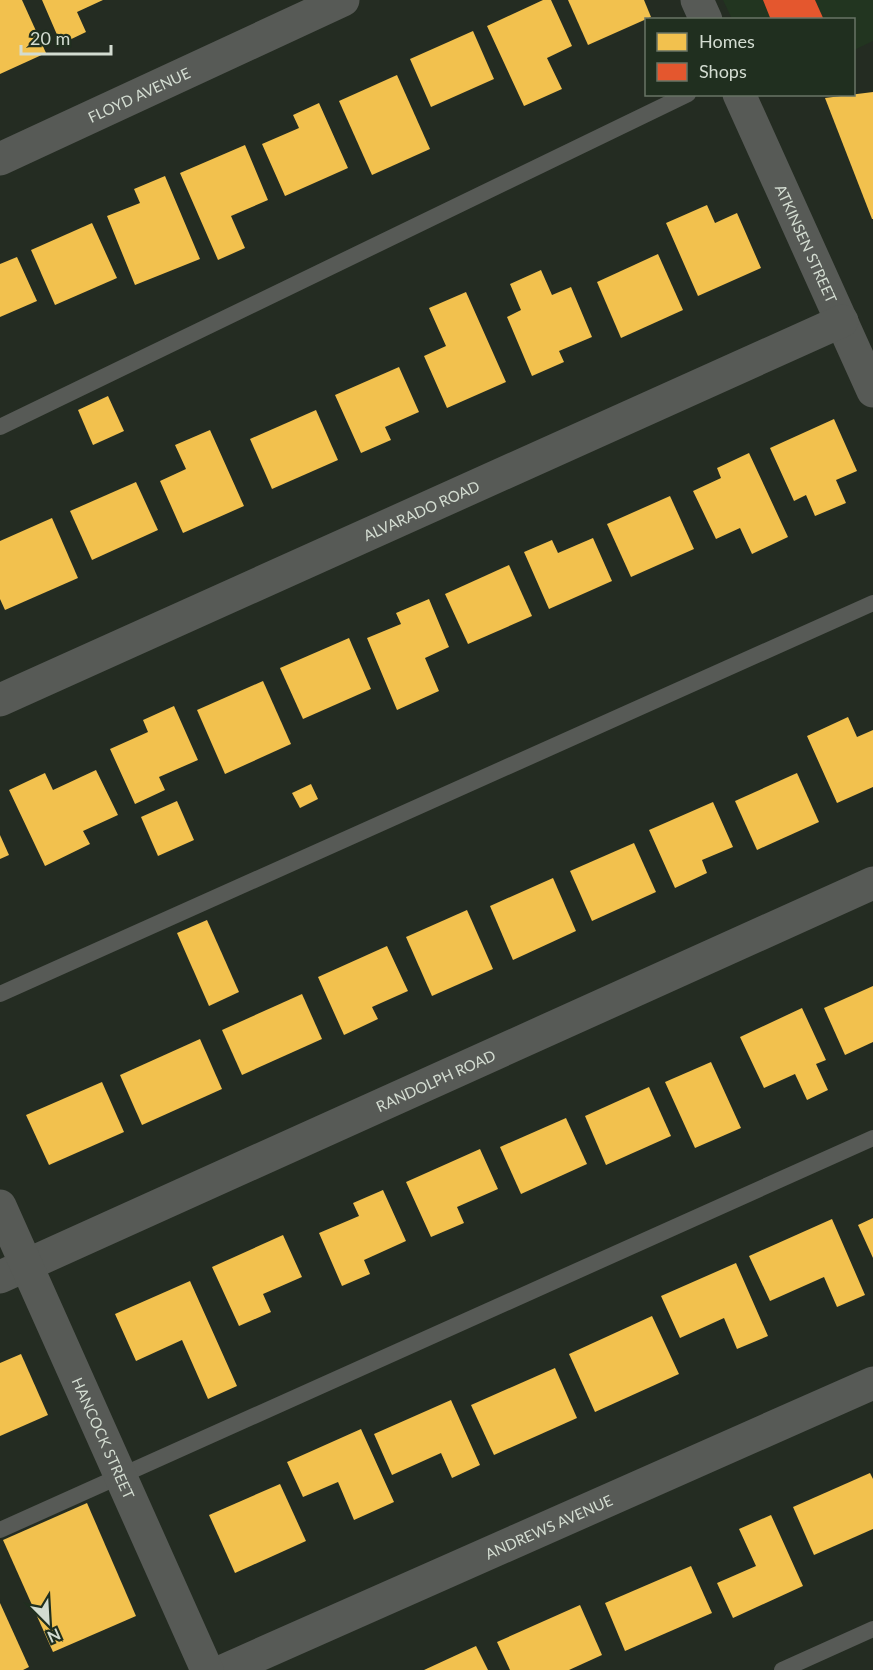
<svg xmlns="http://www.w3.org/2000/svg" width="873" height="1670" viewBox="0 0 873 1670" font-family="Lato,sans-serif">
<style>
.built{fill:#223520}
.homes{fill:#f2c14e}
.shops{fill:#e4572e}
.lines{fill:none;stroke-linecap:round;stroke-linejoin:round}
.service{stroke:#575a56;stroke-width:16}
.minor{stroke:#575a56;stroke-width:33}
.tertiary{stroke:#575a56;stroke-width:33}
.labels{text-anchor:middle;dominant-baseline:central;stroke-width:6;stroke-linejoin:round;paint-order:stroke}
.street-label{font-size:15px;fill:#d3dcd1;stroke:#202f1f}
</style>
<rect width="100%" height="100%" fill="#242c22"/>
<polygon class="built" points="723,0 873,0 873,41 854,50 854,20 732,19"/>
<g class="homes">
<polygon points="0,0 22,0 46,53 0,74"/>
<polygon points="42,0 103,0 77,12 86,32 61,44"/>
<polygon points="543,0 551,0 572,46 547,58 562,89 524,106 487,26"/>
<polygon points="568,0 644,0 651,17 588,45"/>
<polygon points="473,31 494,79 431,107 410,59"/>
<polygon points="397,75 430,149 372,175 339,101"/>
<polygon points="873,92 873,219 872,219 825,98"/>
<polygon points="319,103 348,168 285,196 262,144 299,128 293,115"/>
<polygon points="245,145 268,200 231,216 245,248 218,260 180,173"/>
<polygon points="165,176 200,259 135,285 107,216 140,203 134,189"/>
<polygon points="707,205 715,223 737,213 761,268 698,296 666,223"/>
<polygon points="92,223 117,278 55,305 31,250"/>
<polygon points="658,254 683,310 621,338 597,282"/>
<polygon points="17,257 37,301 0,317 0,264"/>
<polygon points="541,270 552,295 571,287 592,337 559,351 564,362 532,376 507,317 521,310 510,284"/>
<polygon points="466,292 506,382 447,408 424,356 446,346 429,308"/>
<polygon points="399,367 419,412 385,427 391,440 361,453 335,395"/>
<polygon points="108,396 124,431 93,445 78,410"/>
<polygon points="316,410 338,460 272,489 250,439"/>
<polygon points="834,419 857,471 836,480 846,503 815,516 806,495 794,501 770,448"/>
<polygon points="210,430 244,506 183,533 160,481 186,469 175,445"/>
<polygon points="749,453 788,537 752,554 740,528 716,539 693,491 721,478 717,468"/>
<polygon points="136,482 158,530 92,560 70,511"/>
<polygon points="670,496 694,549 631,577 607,524"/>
<polygon points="52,518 78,578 5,610 0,599 0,541"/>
<polygon points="593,538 612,581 549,609 524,552 552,540 558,553"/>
<polygon points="509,565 532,616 468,644 445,594"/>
<polygon points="429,599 449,647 425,658 439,691 397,710 367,638 401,624 396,613"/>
<polygon points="349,638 371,689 303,719 280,668"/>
<polygon points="263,681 291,744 225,774 197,710"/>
<polygon points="174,706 198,760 159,777 165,790 135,804 110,749 148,732 143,720"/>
<polygon points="848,717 857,737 873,730 873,787 837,803 807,736"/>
<polygon points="96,770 118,815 83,831 90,844 45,866 9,790 45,773 53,790"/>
<polygon points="797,773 819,822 757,850 735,801"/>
<polygon points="311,784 318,799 300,808 292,793"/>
<polygon points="177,801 194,840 158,856 141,817"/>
<polygon points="713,802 733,847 702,860 707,873 675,888 649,830"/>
<polygon points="0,835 9,855 0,859"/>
<polygon points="634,843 656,892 592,921 570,871"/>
<polygon points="553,878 576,931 513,960 490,906"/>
<polygon points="467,910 493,969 432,996 406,937"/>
<polygon points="207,920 239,992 209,1006 177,933"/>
<polygon points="387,946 408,991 372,1007 378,1019 344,1035 318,977"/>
<polygon points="873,986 873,1042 845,1055 824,1008"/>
<polygon points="302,994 322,1039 242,1075 222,1030"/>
<polygon points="802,1008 826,1060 816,1064 828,1090 807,1100 795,1074 764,1088 740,1037"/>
<polygon points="200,1039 222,1089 142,1125 120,1075"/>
<polygon points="711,1062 741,1128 695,1148 665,1082"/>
<polygon points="102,1082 124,1132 49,1165 26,1115"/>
<polygon points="649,1087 671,1136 606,1165 585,1116"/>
<polygon points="566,1118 587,1164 521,1194 500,1147"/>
<polygon points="480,1149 498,1189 457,1207 464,1223 431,1237 406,1182"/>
<polygon points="383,1190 406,1241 364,1260 370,1274 342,1286 319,1233 359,1216 353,1203"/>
<polygon points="873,1218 873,1258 858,1225"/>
<polygon points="832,1219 865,1295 837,1307 824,1277 770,1301 749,1256"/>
<polygon points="283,1235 302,1277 263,1294 271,1312 239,1326 212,1267"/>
<polygon points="736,1263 768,1336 737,1349 724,1318 680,1338 661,1296"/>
<polygon points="190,1281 237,1386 208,1399 182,1340 136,1361 115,1314"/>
<polygon points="652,1316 679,1374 595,1412 569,1354"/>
<polygon points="21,1354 48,1415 0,1436 0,1363"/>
<polygon points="555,1368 577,1418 494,1455 471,1405"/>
<polygon points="451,1400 480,1465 452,1478 441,1453 392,1475 374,1434"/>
<polygon points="361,1429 394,1502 354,1520 338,1482 303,1497 287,1462"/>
<polygon points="870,1473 873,1479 873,1529 814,1555 793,1507"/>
<polygon points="280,1484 306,1541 235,1573 209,1515"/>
<polygon points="87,1503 136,1616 53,1652 3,1540"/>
<polygon points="771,1515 803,1586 733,1618 717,1583 756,1566 739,1529"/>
<polygon points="691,1566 712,1613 625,1651 605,1603"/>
<polygon points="0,1603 29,1667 23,1670 0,1670"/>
<polygon points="580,1605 602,1655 569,1670 510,1670 497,1642"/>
<polygon points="476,1646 488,1670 424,1670"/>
</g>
<polygon class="shops" points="763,0 815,0 824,20 771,20"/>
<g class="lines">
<g class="service">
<polyline points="0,427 688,94"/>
<polyline points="0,994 873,603"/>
<polyline points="0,1530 873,1138"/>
<polyline points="782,1670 873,1629"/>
</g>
<g class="minor">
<path id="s1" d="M0 159 343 0"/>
<path id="s2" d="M0 1277 873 883"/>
<path id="s3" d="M225 1670 873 1383"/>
</g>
<g class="tertiary">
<polyline points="697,0 706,20"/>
<path id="s4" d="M739 94 873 391"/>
<path id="s5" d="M0 700 842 321"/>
<path id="s6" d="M0 1206 207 1670"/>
</g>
</g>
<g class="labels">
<g class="street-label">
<text stroke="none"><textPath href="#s1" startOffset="153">FLOYD AVENUE</textPath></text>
<text stroke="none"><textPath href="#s4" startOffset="164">ATKINSEN STREET</textPath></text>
<text stroke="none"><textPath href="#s5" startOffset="462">ALVARADO ROAD</textPath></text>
<text stroke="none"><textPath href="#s2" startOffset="478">RANDOLPH ROAD</textPath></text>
<text stroke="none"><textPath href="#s6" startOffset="254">HANCOCK STREET</textPath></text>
<text stroke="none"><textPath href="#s3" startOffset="354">ANDREWS AVENUE</textPath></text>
</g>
</g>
<rect x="645" y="18" width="210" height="78" fill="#202f1f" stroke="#687466" stroke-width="1.5"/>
<rect x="657" y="33" width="30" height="18" fill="#f2c14e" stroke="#687466" stroke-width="1.5"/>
<text x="699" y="48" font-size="18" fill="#d3dcd1">Homes</text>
<rect x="657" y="63" width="30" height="18" fill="#e4572e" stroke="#687466" stroke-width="1.5"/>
<text x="699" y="78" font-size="18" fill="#d3dcd1">Shops</text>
<g transform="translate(48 1622) rotate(156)" stroke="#202f1f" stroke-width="4.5" paint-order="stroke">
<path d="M0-4.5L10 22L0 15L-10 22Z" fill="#d3dcd1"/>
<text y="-9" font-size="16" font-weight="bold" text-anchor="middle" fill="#d3dcd1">N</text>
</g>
<path d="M21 45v9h90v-9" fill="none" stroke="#d3dcd1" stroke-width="3"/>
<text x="30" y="45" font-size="18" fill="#d3dcd1" stroke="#202f1f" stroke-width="4.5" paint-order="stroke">20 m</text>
</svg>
